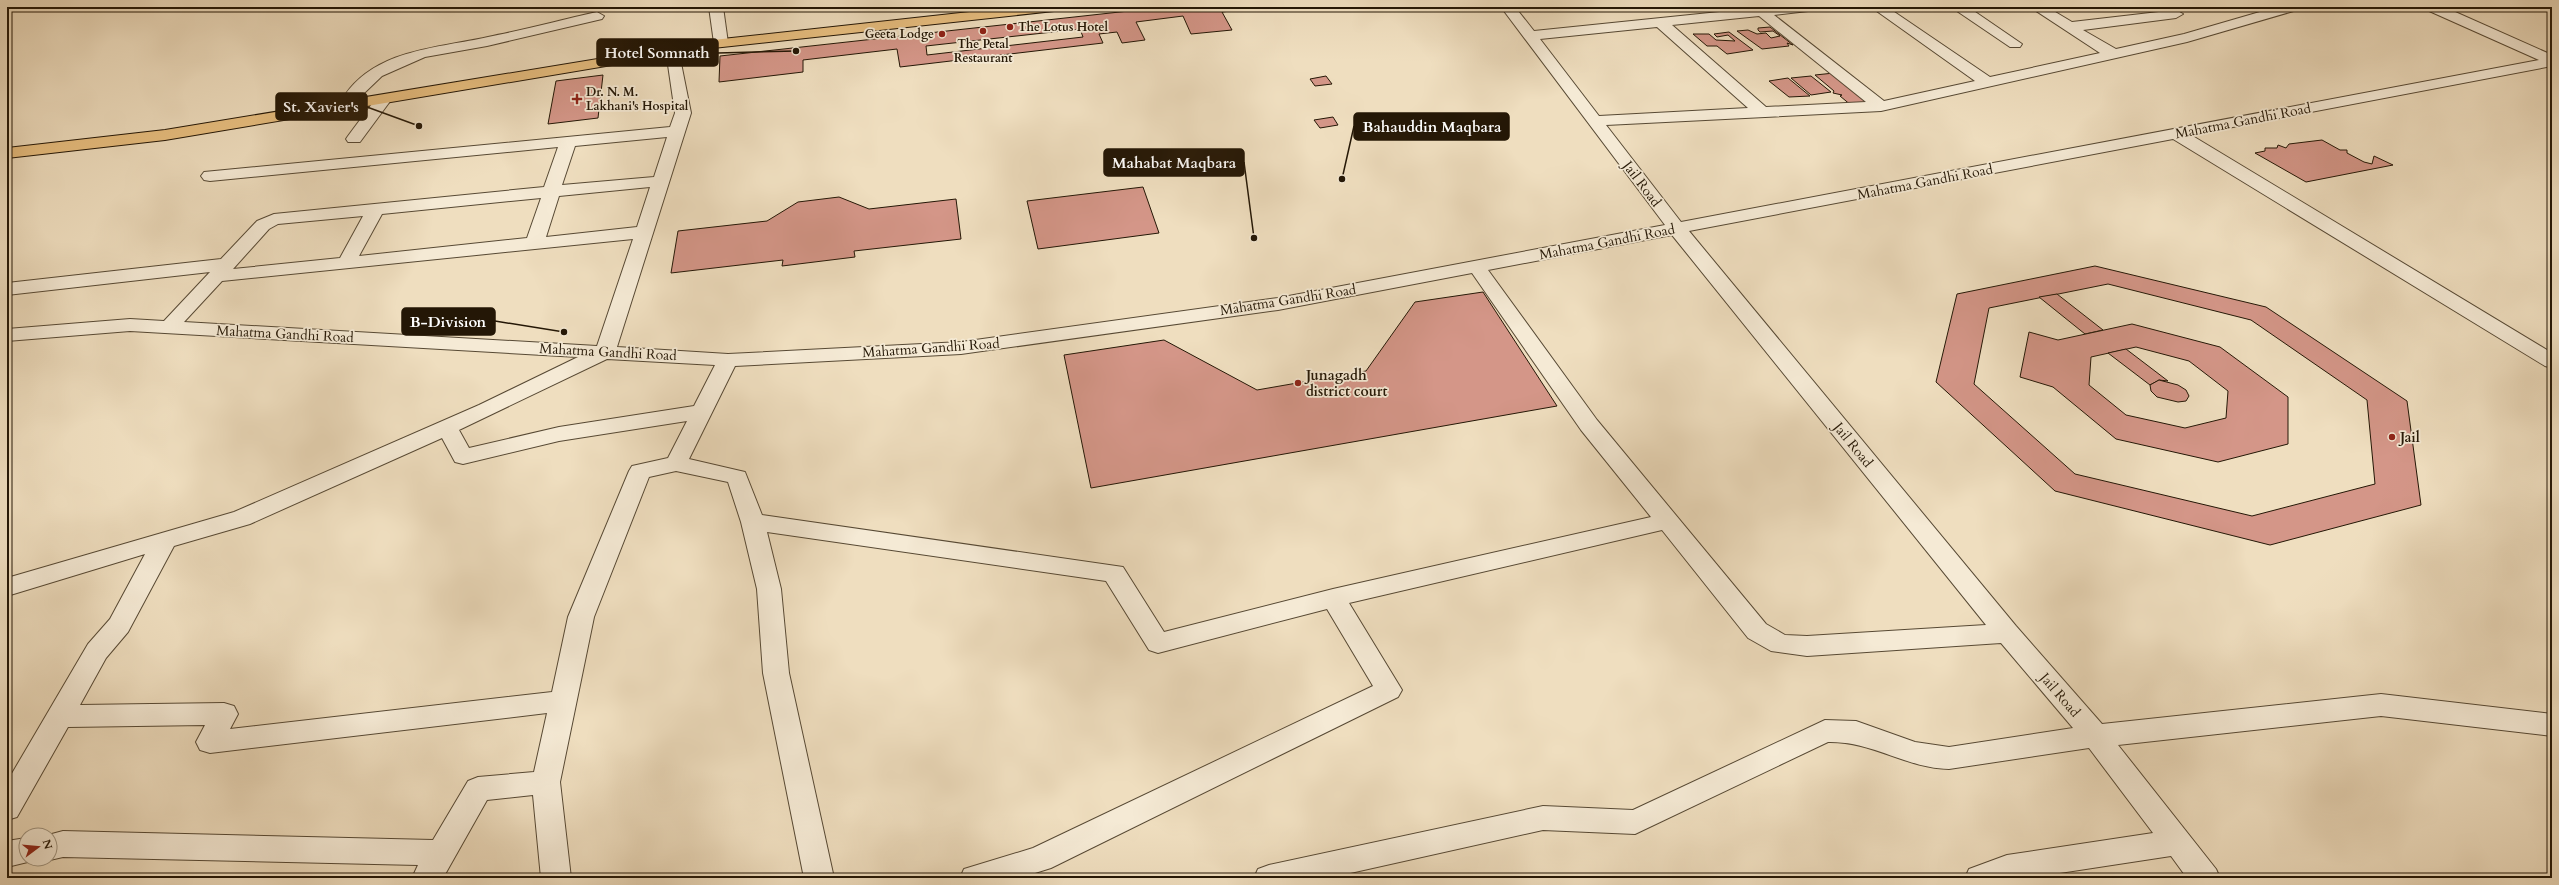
<svg xmlns="http://www.w3.org/2000/svg" width="2559" height="885" viewBox="0 0 2559 885" font-family="Cardo,serif">
<style>
.building{fill:#d49688;stroke:#241706;fill-rule:evenodd}
.lines{fill:none;stroke-linecap:round;stroke-linejoin:round}
.minor-casing{stroke:#574934;stroke-width:2}
.major-casing{stroke:#241706;stroke-width:2}
.minor{fill:#f5ead5;fill-rule:evenodd}
.major{fill:#e8bf80;fill-rule:evenodd}
.poi-dot{fill:#8f2418;stroke:#f5ead5;stroke-width:1.5}
.labels{text-anchor:middle;dominant-baseline:central;stroke-width:3.5;stroke-linejoin:round;paint-order:stroke}
.far-poi-label{font-size:12px;font-weight:bold;fill:#241706;stroke:#f5ead5;text-anchor:start}
.street-label{font-size:14px;fill:#241706;stroke:#f5ead5}
.poi-label{font-size:14px;font-weight:bold;fill:#241706;stroke:#f5ead5;text-anchor:start}
.leader{fill:none;stroke:#241706;stroke-width:1.5}
.callout-dot{fill:#241706;stroke:#f5ead5;stroke-width:1.5}
.callout{fill:#241706;stroke:#241706;stroke-width:1.5}
.callout-label{font-size:15px;text-anchor:middle;font-weight:bold;fill:#fff}
</style>
<rect width="100%" height="100%" fill="#efdebf"/>
<filter id="stains"><feTurbulence type="fractalNoise" baseFrequency=".005" numOctaves="4"/><feColorMatrix values="0 0 0 0 .2 0 0 0 0 .09 0 0 0 0 .02 0 0 0 .5 -.17"/></filter>
<radialGradient id="worn" r=".72"><stop offset=".6" stop-color="#630" stop-opacity="0"/><stop offset="1" stop-color="#630" stop-opacity=".3"/></radialGradient>
<g class="building">
<path d="M1165 7H1268L1222 12 1232 30 1191 34 1183 16 1136 22 1145 40 1122 43 1117 32 1099 34 1103 43 900 67 897 49 803 60V72L719 82 720 56ZM1080 29 1083 37 927 55 926 46Z"/>
<polygon points="1770,27 1793,45 1787,43 1789,46 1762,49 1737,31 1748,30 1757,34 1766,33 1771,38 1780,36 1773,31 1760,32 1758,30 1758,28"/>
<polygon points="1729,32 1753,50 1727,54 1717,46 1707,46 1693,34 1709,34 1716,40 1735,41 1728,35 1717,37 1714,34"/>
<polygon points="1834,73 1873,104 1852,106 1840,96 1842,95 1833,93 1834,91 1815,75"/>
<polygon points="603,75 598,118 548,124 556,81"/>
<polygon points="1326,76 1332,84 1315,86 1310,79"/>
<polygon points="1811,76 1831,92 1811,95 1791,78"/>
<polygon points="1788,78 1810,96 1789,97 1769,81"/>
<polygon points="1333,117 1338,125 1320,128 1314,120"/>
<polygon points="2322,140 2340,150 2347,150 2347,153 2364,162 2372,164 2374,156 2393,165 2306,182 2255,153 2265,151 2265,148 2277,148 2278,145 2286,148 2289,144"/>
<polygon points="1143,187 1159,233 1038,249 1027,201"/>
<polygon points="839,197 869,209 956,199 961,239 854,251 855,257 782,266 783,260 671,273 678,231 767,221 798,202"/>
<path d="M2095 266 2266 307 2407 401 2421 505 2270 545 2055 491 1936 382 1957 294ZM2108 284 2251 320 2367 400 2375 484 2252 516 2075 474 1974 384 1989 308Z"/>
<polygon points="1483,292 1557,406 1091,488 1064,355 1164,340 1257,390 1366,371 1415,302"/>
<polygon points="2057,294 2103,330 2085,334 2039,297"/>
<path d="M2132 324 2220 347 2288 397V444L2218 462 2116 439 2053 387 2020 377 2029 332 2058 340ZM2136 347 2189 361 2228 391 2226 418 2185 428 2126 415 2089 385 2091 357Z"/>
<polygon points="2126,349 2168,381 2159,380 2150,385 2108,353"/>
<polygon points="2159,380 2178,385 2186,390 2189,396 2186,401 2178,402 2157,397 2151,391 2150,385"/>
</g>
<g class="lines">
<g class="minor-casing">
<g id="minor">
<polygon points="709,7 723,7 728,43 726,46 716,46 714,43"/>
<path d="M1501 7H1515L1534 31 1768 7H1815L1808 11 1774 15 1884 101 1975 81 1871 7H1887L1990 77 2100 53 2030 7H2047L2072 22 2176 10 2183 14 2176 18 2083 30 2116 49 2184 34 2277 7H2299L2297 10 2187 42 1881 111 1606 125 1681 222 2539 60 2427 10 2425 7H2444L2552 55V66L2191 135 2552 353V368L2545 366 2173 139 1689 231 2016 626 2102 724 2381 694 2552 714V736L2381 716 2118 745 2216 869 2220 878H2187L2171 856 2027 878H1965L1969 869 2007 855 2153 833 2089 748 1949 769C1905 768 1873 741 1828 742L1635 834 1543 830 1328 878H1254L1258 869 1269 865 1543 806 1633 810 1825 720 1856 721 1915 742 1949 747 2073 728 2001 643 1807 656 1771 651 1748 638 1662 530 1349 603 1402 690 1398 697 1051 868 1019 878H960L964 869 1033 848 1373 686 1327 609 1158 653 1149 650 1106 581 767 532 781 589 789 673 834 878H804L763 673 757 589 741 522 728 482 676 471 649 477 594 617 560 782 571 878H541L533 795 487 800 443 878H412L418 865 63 857 50 860 48 859H50V835H48L63 831 433 840 468 781 478 777 534 772 547 713 210 753 200 750 196 742 205 725 68 727 17 817 7 820V782L88 644 110 619 145 554 7 596V578L234 512 479 405 578 357 130 331 7 341V329L130 319 164 321 210 272 7 295V283L221 259 257 221 274 214 544 187 558 147 210 181 204 180 201 176 204 172 670 127 675 113 666 51 668 48H678L691 113 617 347 728 354 961 342 1278 298 1665 225ZM1759 16 1866 102 1766 107 1672 25ZM1657 27 1748 108 1599 116 1540 39ZM667 137 654 177 562 185 575 146ZM650 187 637 227 546 237 559 196ZM541 198 527 238 359 256 382 214ZM363 216 340 258 233 269 269 229 278 224ZM1672 235 1986 625 1807 636 1785 635 1766 624 1597 420 1488 270ZM633 239 597 346 184 322 222 281ZM1472 273 1581 430 1651 517 1333 589 1164 632 1123 567 762 515 745 472 689 459 735 366 961 354 1278 310ZM607 359 715 365 694 406 559 427 469 448 459 430ZM687 421 668 458 632 466 629 471 568 617 552 692 230 729 238 714 234 706 224 703 80 705 106 658 128 632 174 546 250 524 442 438 455 462 463 464 559 441Z"/>
<polygon points="1951,7 1968,7 2022,44 2020,47 2010,47"/>
<path d="M597 12 604 16 602 19 487 46 425 57 382 76 359 98 353 100 345 95C377 49 439 48 488 37 524 30 561 20 597 12Z"/>
<polygon points="383,95 391,100 360,142 348,142 346,139 348,136 377,97"/>
<polygon points="26,838 26,859 36,860 7,867 7,841"/>
</g>
</g>
<g class="major-casing">
<polygon id="major" points="1015,7 1061,7 1054,11 713,48 165,140 7,158 7,148 165,130 713,40"/>
</g>
<use href="#minor" class="minor"/>
<use href="#major" class="major"/>
</g>
<g class="poi-dot">
<circle cx="1010" cy="27" r="4"/>
<circle cx="983" cy="31" r="4"/>
<circle cx="942" cy="34" r="4"/>
<path d="M575 93h4v4h4v4h-4v4h-4v-4h-4v-4h4z"/>
<circle cx="1298" cy="383" r="4"/>
<circle cx="2392" cy="437" r="4"/>
</g>
<g class="labels">
<g class="far-poi-label">
<text x="1018" y="27">The Lotus Hotel</text>
<text x="934" y="34" text-anchor="end">Geeta Lodge</text>
<text x="983" y="44" text-anchor="middle">The Petal<tspan x="983" dy="14">Restaurant</tspan></text>
<text x="586" y="92">Dr. N. M.<tspan x="586" dy="14">Lakhani's Hospital</tspan></text>
</g>
<g class="street-label">
<text transform="translate(2243 121) rotate(-11)">Mahatma Gandhi Road</text>
<text transform="translate(1925 182) rotate(-11)">Mahatma Gandhi Road</text>
<text transform="translate(1642 184) rotate(53)">Jail Road</text>
<text transform="translate(1607 242) rotate(-11)">Mahatma Gandhi Road</text>
<text transform="translate(1288 300) rotate(-9)">Mahatma Gandhi Road</text>
<text transform="translate(285 334) rotate(3)">Mahatma Gandhi Road</text>
<text transform="translate(931 348) rotate(-4)">Mahatma Gandhi Road</text>
<text transform="translate(608 352) rotate(3)">Mahatma Gandhi Road</text>
<text transform="translate(1853 445) rotate(51)">Jail Road</text>
<text transform="translate(2060 695) rotate(49)">Jail Road</text>
</g>
<g class="poi-label">
<text x="1306" y="375">Junagadh<tspan x="1306" dy="16">district court</tspan></text>
<text x="2400" y="437">Jail</text>
</g>
</g>
<path class="leader" d="M796 51L718 53M419 126L367 107M1342 179L1354 126M1254 238L1244 162M564 332L495 321"/>
<g class="callout-dot">
<circle cx="796" cy="51" r="4"/>
<circle cx="419" cy="126" r="4"/>
<circle cx="1342" cy="179" r="4"/>
<circle cx="1254" cy="238" r="4"/>
<circle cx="564" cy="332" r="4"/>
</g>
<g class="callout">
<rect x="597" y="39" width="121" height="27" rx="4"/>
<rect x="276" y="93" width="91" height="27" rx="4"/>
<rect x="1354" y="113" width="155" height="27" rx="4"/>
<rect x="1104" y="149" width="140" height="27" rx="4"/>
<rect x="402" y="308" width="93" height="27" rx="4"/>
</g>
<g class="callout-label">
<text x="657" y="58">Hotel Somnath</text>
<text x="321" y="112">St. Xavier's</text>
<text x="1432" y="132">Bahauddin Maqbara</text>
<text x="1174" y="168">Mahabat Maqbara</text>
<text x="448" y="327">B-Division</text>
</g>
<rect width="2559" height="885" fill="none" stroke="#efdebf" stroke-width="24"/>
<rect x="8" y="8" width="2543" height="869" fill="none" stroke="#241706" stroke-width="2"/>
<rect x="12" y="12" width="2535" height="861" fill="none" stroke="#241706"/>
<g transform="translate(38 847) rotate(74)"><circle r="19" fill="#f5ead5" stroke="#a19682"/>
<path d="M0-3L7 15L0 10L-7 15Z" fill="#8f2418"/>
<text y="-6" font-size="11" font-weight="bold" text-anchor="middle" fill="#241706">N</text>
</g>
<rect width="100%" height="100%" filter="url(#stains)"/>
<rect width="100%" height="100%" fill="url(#worn)"/>
</svg>
